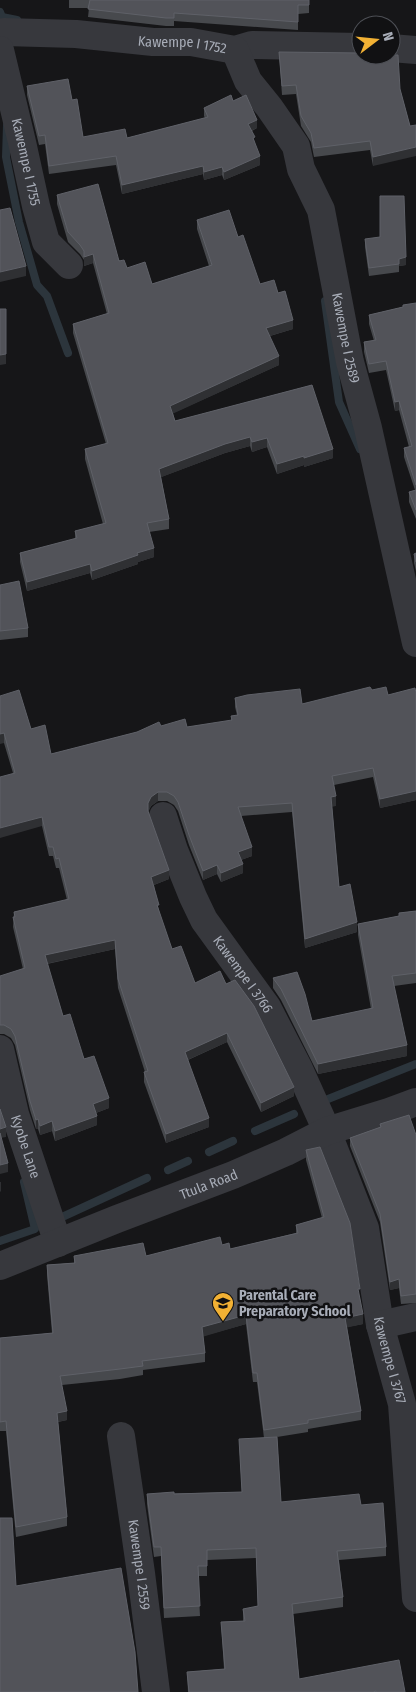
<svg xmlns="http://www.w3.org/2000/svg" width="416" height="1692" viewBox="0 0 416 1692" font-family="'Fira Sans Condensed',sans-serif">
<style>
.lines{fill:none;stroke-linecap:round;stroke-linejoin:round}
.stream{stroke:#2c353c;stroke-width:8}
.minor{stroke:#37383d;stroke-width:28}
.wall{fill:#47494d}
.shaded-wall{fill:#2f3033}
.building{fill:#525359;stroke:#5f6168}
.labels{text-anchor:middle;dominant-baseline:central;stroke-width:5;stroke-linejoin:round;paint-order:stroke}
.street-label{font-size:14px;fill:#a8adb8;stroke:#111113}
.poi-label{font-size:14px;font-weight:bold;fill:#a8adb8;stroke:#111113;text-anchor:start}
</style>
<rect width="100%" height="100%" fill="#161618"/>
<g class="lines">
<g class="stream">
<polyline points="0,12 2,17 17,20"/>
<polyline points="7,125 6,157 19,222 37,285 47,296 68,353"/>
<polyline points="325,301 339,402 360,449"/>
<polyline points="318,1103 416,1064"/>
<polyline points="255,1131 294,1114"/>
<polyline points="209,1152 233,1141"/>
<polyline points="168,1170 188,1161"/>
<polyline points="60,1218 147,1178"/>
<polyline points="0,1241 35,1229 24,1182"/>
</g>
<g class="minor">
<path id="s1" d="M4 32 76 34 153 42H191L235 50 252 45 361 47"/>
<polyline points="391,48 416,50"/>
<path id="s2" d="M0 50 22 142 36 206 46 242 69 265"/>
<path id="s3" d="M235 50 248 81 269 107 296 146 301 169 321 210 350 362 368 428 416 643"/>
<path id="s4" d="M163 816 174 850 193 897 204 920 267 1007 299 1069 327 1131 365 1228 380 1325 402 1404 416 1598"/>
<path id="s5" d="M0 1049 15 1114 58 1243"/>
<path id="s6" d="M0 1266 117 1219 233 1175 286 1152 327 1131 389 1112 416 1102"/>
<polyline points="380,1325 416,1317"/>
<path id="s7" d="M121 1436 141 1573 156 1692"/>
</g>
</g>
<g class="wall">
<polygon points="69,0 309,0 309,13 298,14 298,30 174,21 174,26 166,26 88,17 89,8 69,8"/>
<polygon points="279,52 400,89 410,126 373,166 370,150 314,157 311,142 301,126 296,94 282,95"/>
<polygon points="27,86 72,100 83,137 127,138 205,118 204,116 204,108 233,101 257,128 252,131 260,165 224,180 222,175 204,180 203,174 122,194 116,165 49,174 45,144 39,145 27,95"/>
<polygon points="57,195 127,268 152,284 209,266 197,229 197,220 238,237 260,284 278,293 293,329 270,336 279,365 173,413 175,421 312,385 333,458 304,467 304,465 277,474 267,447 252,452 250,446 225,453 161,477 169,519 169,529 149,532 154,557 138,562 138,564 92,580 90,573 27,591 20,562 20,553 75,539 75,531 103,524 85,459 85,449 106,444 73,333 73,324 107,314 93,263 84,266 84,260 80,254 68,242 57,204"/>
<polygon points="365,239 406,265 399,266 399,272 369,276 365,247"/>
<polygon points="416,303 416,519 409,502 409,492 415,490 404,457 404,448 409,447 399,410 395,411 386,370 369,373 364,352 364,342 374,341 369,324 369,315 403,307"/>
<polygon points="416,553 416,571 414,563 414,554"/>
<polygon points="0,585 28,628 28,637 0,640"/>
<polygon points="372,690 388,695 416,693 416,800 380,808 373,777 334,785 336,806 332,806 339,887 357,932 305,948 292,812 241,816 252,856 241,860 243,873 221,882 217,874 203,880 189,845 178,811 174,805 167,801 158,801 151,806 148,812 169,879 154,885 159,912 172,949 195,983 226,984 294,1096 261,1112 227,1042 188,1060 209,1127 166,1143 144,1082 144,1072 145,1072 118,988 115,949 47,964 63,1016 109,1108 96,1113 97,1125 55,1141 52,1131 40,1135 38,1129 36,1129 30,1110 15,1045 11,1038 4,1034 0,1034 0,976 23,969 13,927 14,912 67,900 59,868 56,868 53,856 49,856 42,826 13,773 4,743 0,696 31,729 51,754 161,726 187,727 231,721 231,716 237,715 235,707 235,698 302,704"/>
<polygon points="416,911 416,983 394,986 407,1056 318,1074 281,1000 273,988 273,978 312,1021 371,1009 358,935 358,924 399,916 399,913"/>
<polygon points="380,1124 416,1135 416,1303 401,1304 399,1288 390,1290 380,1222 350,1146 350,1138 380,1127"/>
<polygon points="306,1150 360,1298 363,1324 347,1327 361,1411 361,1420 308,1429 308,1432 277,1437 281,1502 361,1505 386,1547 386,1556 339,1560 343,1597 343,1607 293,1614 299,1679 405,1692 188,1692 187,1672 224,1669 221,1622 243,1621 243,1609 258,1606 256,1558 207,1560 207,1576 198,1576 200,1616 164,1618 161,1556 154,1557 147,1504 147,1494 242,1492 239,1439 264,1438 257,1382 253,1382 246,1324 203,1336 205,1353 205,1362 143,1370 143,1375 120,1379 62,1385 67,1420 58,1422 67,1517 67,1526 16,1537 6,1431 0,1431 0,1338 52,1333 47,1275 47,1265 74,1263 74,1256 146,1256 222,1245 230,1249 296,1233 296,1225 322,1218 306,1160"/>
</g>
<g class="shaded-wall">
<polygon points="257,120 257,128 248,132 248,124"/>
<polygon points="416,147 416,156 373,166 373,157"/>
<polygon points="260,156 260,165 224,180 224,172"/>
<polygon points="203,166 203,174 122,194 122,185"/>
<polygon points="222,167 222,175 204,180 204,172"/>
<polygon points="93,254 93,263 84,266 84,257"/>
<polygon points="406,257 406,265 399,266 399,259"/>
<polygon points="26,266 26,276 0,282 0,272"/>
<polygon points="293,320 293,329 266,337 266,328"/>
<polygon points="6,354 6,364 0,365 0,355"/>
<polygon points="279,356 279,365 170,415 170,406"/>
<polygon points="399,401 399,410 395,411 395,402"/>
<polygon points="250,437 250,446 225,453 159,478 159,469 225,444"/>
<polygon points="267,438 267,447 252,452 252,442"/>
<polygon points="333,449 333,458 304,467 304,458"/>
<polygon points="304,456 304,465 277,474 277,464"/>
<polygon points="154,548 154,557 138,562 138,564 92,580 92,571 137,553"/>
<polygon points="90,564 90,573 27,591 27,582"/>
<polygon points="4,733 4,743 0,744 0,734"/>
<polygon points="416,791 416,800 380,808 380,799"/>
<polygon points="158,792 158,801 151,806 148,812 148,803 151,797"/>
<polygon points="336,796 336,806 331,807 331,797"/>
<polygon points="42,817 42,826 0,838 0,828"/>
<polygon points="252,847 252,856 238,861 238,852"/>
<polygon points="243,864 243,873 221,882 221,873"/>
<polygon points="217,865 217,874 203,880 203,871"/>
<polygon points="169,870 169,879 151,886 151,877"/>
<polygon points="357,922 357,932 305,948 305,939"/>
<polygon points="115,940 115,949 45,964 45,955"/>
<polygon points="227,1033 227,1042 185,1061 185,1052"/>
<polygon points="407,1045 407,1056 318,1074 318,1064"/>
<polygon points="294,1087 294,1096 261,1112 261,1103"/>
<polygon points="109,1098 109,1108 93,1114 93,1104"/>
<polygon points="97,1116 97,1125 55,1141 55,1131"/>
<polygon points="209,1118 209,1127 166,1143 166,1134"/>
<polygon points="38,1119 38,1129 36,1129 36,1120"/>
<polygon points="52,1121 52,1131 40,1135 40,1126"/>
<polygon points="6,1127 6,1137 0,1138 0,1129"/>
<polygon points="8,1163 8,1172 0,1174 0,1165"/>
<polygon points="0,1182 1,1182 1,1191 0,1192"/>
<polygon points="399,1279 399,1288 390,1290 390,1282"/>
<polygon points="363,1314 363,1324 345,1328 345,1318"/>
<polygon points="246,1315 246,1324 202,1337 202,1327"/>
<polygon points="67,1411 67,1420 57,1422 57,1413"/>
</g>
<g class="building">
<polygon points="90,0 309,0 309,5 298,5 298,22 174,13 174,18 166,18 88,9"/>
<polygon points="279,52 361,53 361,55 398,55 400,89 410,126 416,125 416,147 373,157 370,141 314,148 311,133 301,116 296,85 282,86"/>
<polygon points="68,79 72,100 77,99 83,137 125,129 127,138 208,117 204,108 231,95 233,101 246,95 257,120 248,124 255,137 253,138 260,156 224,172 222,167 204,172 203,166 122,185 116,156 49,166 45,135 39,136 27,86"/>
<polygon points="98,184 119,261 124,260 127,268 145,262 152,284 212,265 197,220 229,210 238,237 243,235 260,284 274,280 278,293 285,291 293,320 266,328 279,356 170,406 175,421 312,385 333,449 304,458 304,456 277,464 267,438 252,442 250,437 225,444 159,469 169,519 147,523 154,548 137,553 138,555 92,571 90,564 27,582 20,553 77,538 75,531 106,523 85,449 108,443 73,324 109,313 93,254 84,257 84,251 80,245 68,232 57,195"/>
<polygon points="380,196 404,196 406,257 399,259 399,264 369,268 365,239 380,237"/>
<polygon points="10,208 26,266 0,272 0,210"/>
<polygon points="416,303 416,485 404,448 412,446 399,401 395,402 386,361 369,364 364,342 376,340 369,315 403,307 403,305"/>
<polygon points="0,309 6,309 6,354 0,355"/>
<polygon points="416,490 416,510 409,492"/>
<polygon points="416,553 416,562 414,554"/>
<polygon points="19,581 28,628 0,631 0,585"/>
<polygon points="370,687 372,690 386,687 388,695 415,688 416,693 416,791 380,799 373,768 332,776 336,796 331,797 339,887 350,884 357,922 305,939 292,803 238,807 252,847 238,852 243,864 221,873 217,865 203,871 189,835 178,802 174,796 167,792 158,792 151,797 148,803 148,811 169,870 151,877 159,905 157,905 172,949 181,946 195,983 220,971 226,984 235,980 254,1006 294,1087 261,1103 227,1033 185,1052 209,1118 166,1134 144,1072 148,1071 118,979 115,940 45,955 63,1016 70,1014 84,1059 94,1056 109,1098 93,1104 97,1116 55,1131 52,1121 40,1126 38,1119 36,1120 30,1101 15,1036 11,1029 4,1025 0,1025 0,976 25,968 13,917 15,917 14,912 69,899 59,858 56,859 53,847 49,847 42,817 0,828 0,777 15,773 4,733 0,734 0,696 19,690 31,729 45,725 51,754 137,732 159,722 161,726 185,719 187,727 232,720 231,716 238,715 235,698 247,695 300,689 302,704"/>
<polygon points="416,911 416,973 392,976 407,1045 318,1064 281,989 273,978 297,972 305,994 312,1021 373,1008 358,924 399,916 399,913"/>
<polygon points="0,1109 6,1127 0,1129"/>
<polygon points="409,1115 416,1135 416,1294 401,1296 399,1279 390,1282 380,1214 350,1138 381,1127 380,1124"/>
<polygon points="0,1133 8,1163 0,1165"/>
<polygon points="320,1147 350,1223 360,1289 358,1289 363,1314 345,1318 361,1411 308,1420 308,1423 264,1430 257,1373 253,1373 246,1315 202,1327 205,1353 142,1361 143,1366 120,1369 60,1376 67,1411 57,1413 67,1517 16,1527 6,1421 0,1422 0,1338 53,1333 47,1265 75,1263 74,1256 143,1243 146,1256 220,1237 222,1245 229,1243 230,1249 298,1233 296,1225 324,1217 306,1150"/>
<polygon points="277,1437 281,1502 359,1494 361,1505 383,1503 386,1547 337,1551 343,1597 292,1604 299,1679 399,1660 405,1692 376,1692 376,1691 373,1692 189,1692 187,1672 225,1669 221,1622 245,1621 243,1609 258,1606 256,1548 207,1550 207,1566 198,1566 200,1606 164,1608 161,1547 154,1547 147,1494 174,1492 174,1494 242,1492 239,1439"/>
<polygon points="0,1518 12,1518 16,1586 121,1568 135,1652 138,1692 0,1692"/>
</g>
<defs>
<g id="school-pin" transform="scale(1.125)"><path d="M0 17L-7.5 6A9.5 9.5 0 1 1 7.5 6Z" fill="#f2b134" stroke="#111113"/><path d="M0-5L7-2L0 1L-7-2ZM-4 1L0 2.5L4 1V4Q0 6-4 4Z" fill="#111"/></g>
</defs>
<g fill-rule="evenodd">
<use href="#school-pin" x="223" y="1303"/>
</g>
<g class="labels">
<g class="street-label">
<text stroke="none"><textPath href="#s1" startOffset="179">Kawempe I 1752</textPath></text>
<text stroke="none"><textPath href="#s2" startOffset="115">Kawempe I 1755</textPath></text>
<text stroke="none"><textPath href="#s3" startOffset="314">Kawempe I 2589</textPath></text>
<text stroke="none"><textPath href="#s4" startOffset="179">Kawempe I 3766</textPath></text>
<text stroke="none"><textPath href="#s5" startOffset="101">Kyobe Lane</textPath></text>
<text stroke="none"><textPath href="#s6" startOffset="224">Ttula Road</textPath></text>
<text stroke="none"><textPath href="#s4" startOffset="596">Kawempe I 3767</textPath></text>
<text stroke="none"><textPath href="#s7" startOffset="130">Kawempe I 2559</textPath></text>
</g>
<g class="poi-label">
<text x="239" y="1295">Parental Care<tspan x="239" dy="16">Preparatory School</tspan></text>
</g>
</g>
<g transform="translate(376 40) rotate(74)"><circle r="24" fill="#111113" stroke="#4d4f55"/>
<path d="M0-4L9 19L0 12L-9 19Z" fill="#f2b134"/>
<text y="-8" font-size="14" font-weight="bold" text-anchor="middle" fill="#a8adb8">N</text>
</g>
</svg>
